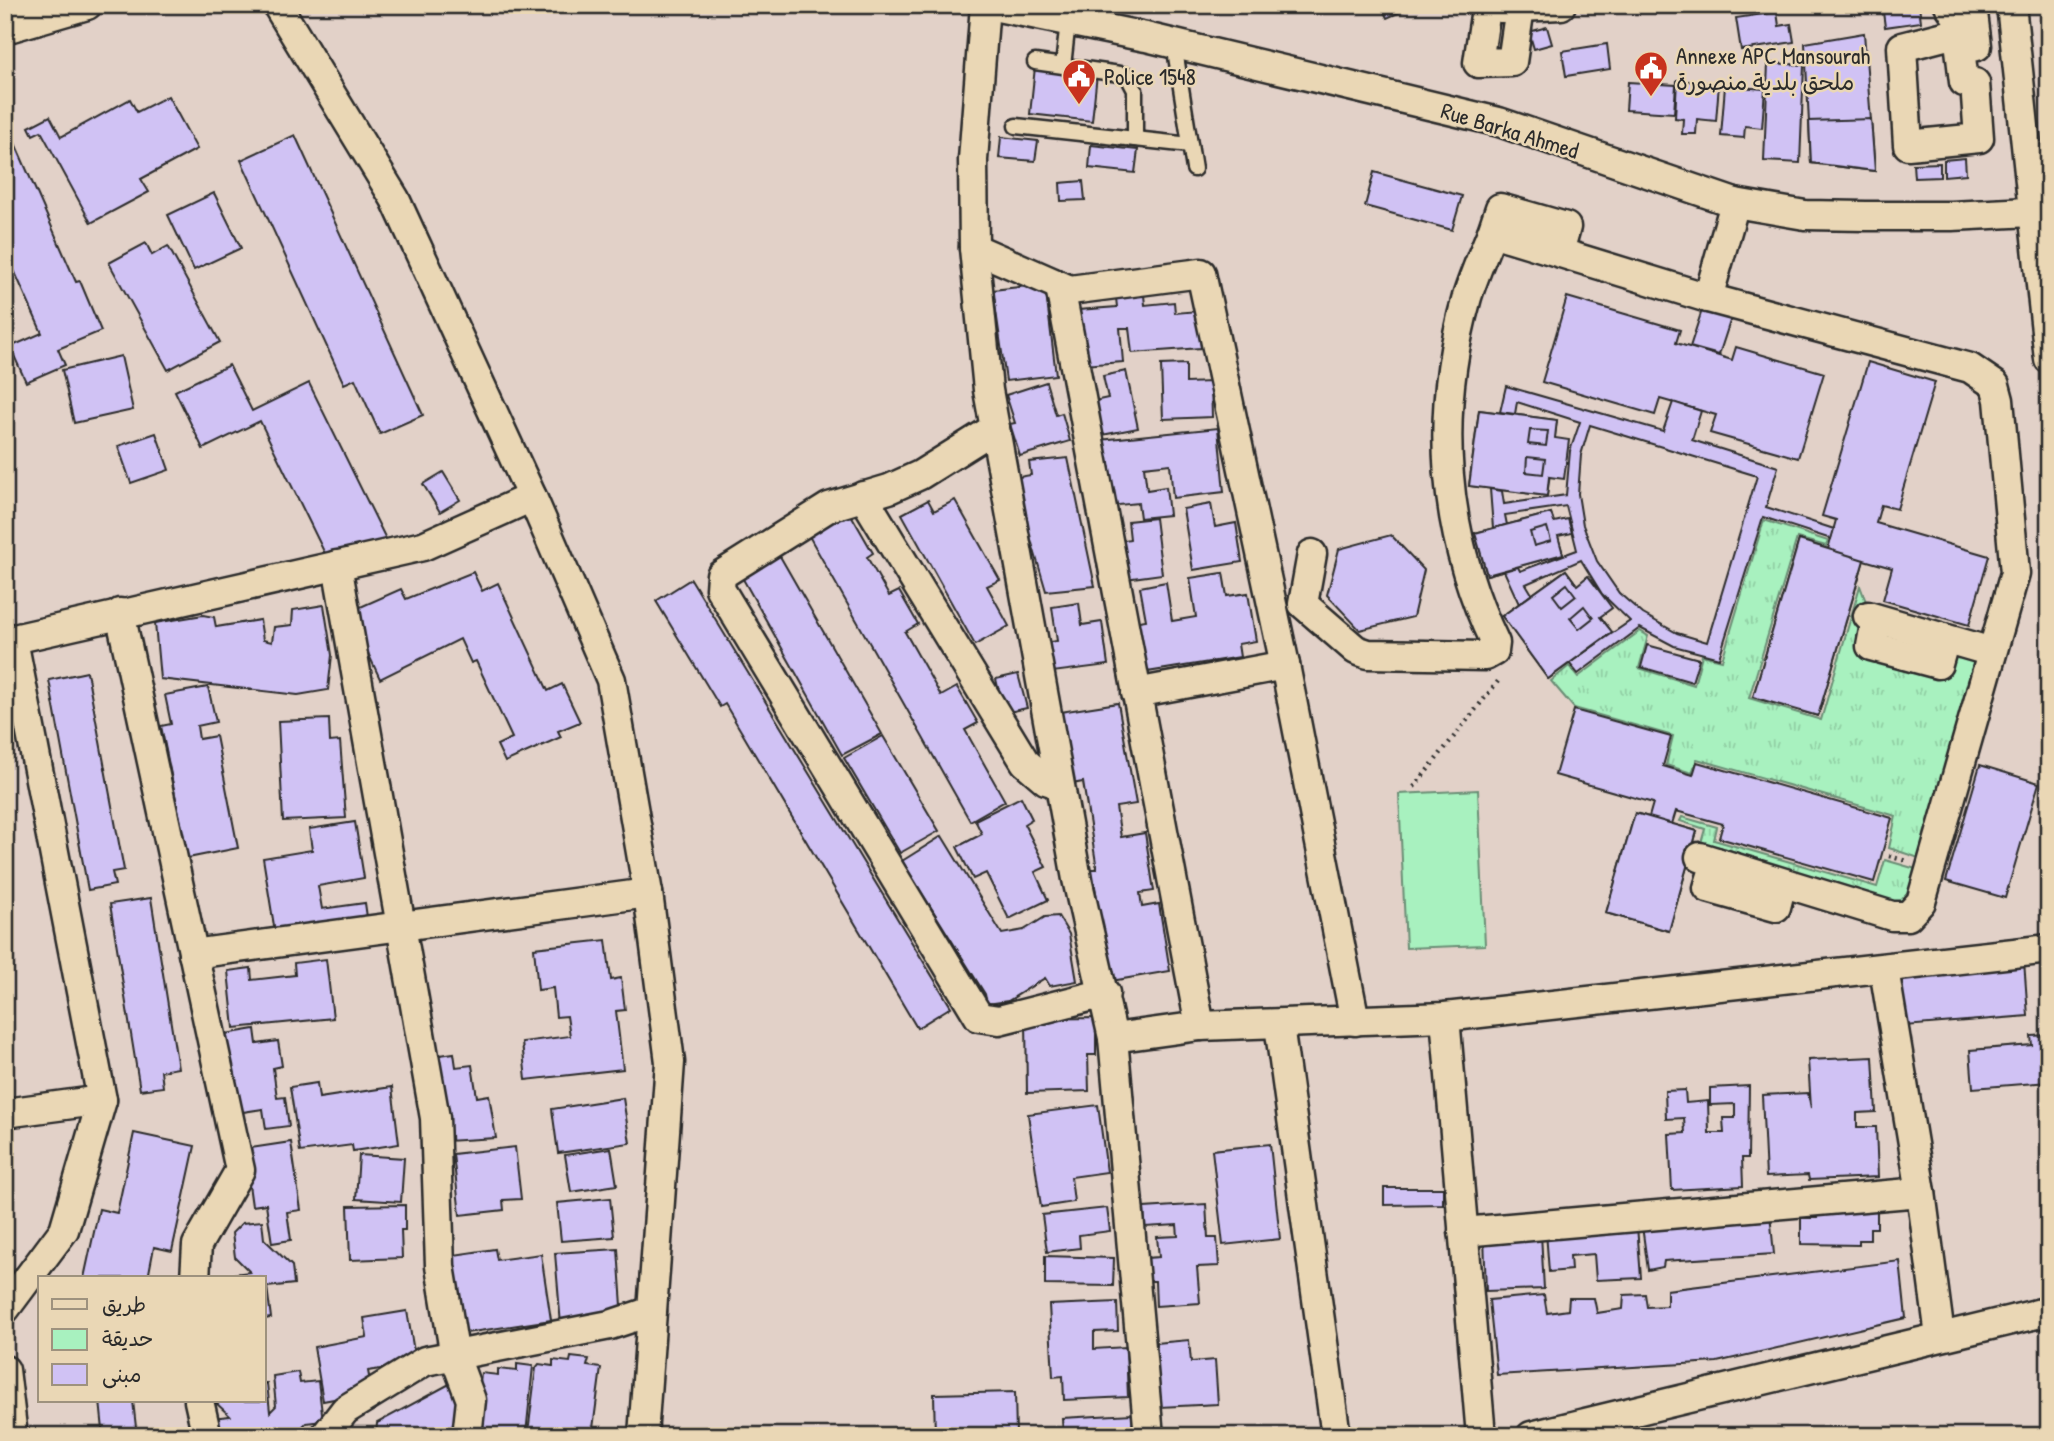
<svg xmlns="http://www.w3.org/2000/svg" width="2054" height="1441" viewBox="0 0 2054 1441" font-family="'Patrick Hand','Playpen Sans Arabic',sans-serif">
<style>
.grass{fill:url(#grass-tufts);stroke:#6a8e75;stroke-width:2}
.green{fill:#a8f1bf;stroke:#6a8e75;stroke-width:2}
.building{fill:#d0c2f4;stroke:#2b2b2b;stroke-width:2;fill-rule:evenodd}
.lines{fill:none;stroke-linecap:round;stroke-linejoin:round}
.service-casing{stroke:#2b2b2b;stroke-width:19}
.minor-casing{stroke:#2b2b2b;stroke-width:33}
.path{stroke:#2b2b2b;stroke-width:4.5;stroke-dasharray:2 5;stroke-linecap:butt}
.service{stroke:#ead7b5;stroke-width:14}
.minor{stroke:#ead7b5;stroke-width:28}
.labels{text-anchor:middle;dominant-baseline:central;stroke-width:5;stroke-linejoin:round;paint-order:stroke}
.poi-label{font-size:23px;fill:#2b2b2b;stroke:#ead7b5;text-anchor:start}
.street-label{font-size:23px;fill:#2b2b2b;stroke:#ead7b5}
</style>
<defs>
<pattern id="grass-tufts" width="24" height="20" patternUnits="userSpaceOnUse" patternTransform="scale(1.75)"><rect width="24" height="20" fill="#a8f1bf"/><path d="M3 7l-1-3M5 7V3M7 7l1-3M15 17l-1-3M17 17v-4M19 17l1-3" fill="none" stroke="#91cfa4"/></pattern>
</defs>
<rect width="100%" height="100%" fill="#e2d1c8"/>
<filter id="ink" filterUnits="userSpaceOnUse"><feTurbulence type="fractalNoise" baseFrequency=".0143" numOctaves="2"/><feDisplacementMap in="SourceGraphic" scale="14" xChannelSelector="R" yChannelSelector="G"/><feConvolveMatrix kernelMatrix="1 2 1 2 8 2 1 2 1" color-interpolation-filters="sRGB"/></filter>
<g filter="url(#ink)">
<g class="grass">
<polygon points="1764,520 1828,541 1826,546 1797,538 1749,698 1821,720 1860,586 1868,607 1951,651 1975,657 1919,858 1889,848 1896,816 1697,759 1692,773 1666,765 1673,736 1574,708 1551,681 1569,666 1578,677 1640,631 1648,636 1639,668 1694,685 1702,655 1722,660"/>
<polygon points="1682,817 1717,827 1714,840 1877,887 1885,860 1916,869 1909,894 1899,906 1699,850 1705,829 1680,821"/>
</g>
<polygon class="green" points="1478,790 1485,945 1406,948 1399,794"/>
<g class="building">
<polygon points="1381,5 1416,5 1387,18"/>
<polygon points="1882,5 1919,5 1921,22 1885,27"/>
<polygon points="1777,12 1779,26 1791,24 1794,42 1741,50 1736,18"/>
<polygon points="1547,27 1552,44 1534,49 1529,32"/>
<polygon points="1864,33 1875,171 1811,163 1805,43"/>
<polygon points="1607,44 1610,69 1566,76 1562,51"/>
<polygon points="1768,63 1804,65 1800,163 1764,161"/>
<polygon points="1035,67 1097,74 1092,121 1030,114"/>
<polygon points="1677,80 1719,84 1716,121 1697,119 1696,134 1682,134 1683,119 1675,118"/>
<polygon points="1628,82 1676,85 1674,113 1626,110"/>
<polygon points="1725,86 1765,89 1762,128 1745,126 1744,138 1721,136"/>
<polygon points="168,96 197,149 141,179 149,192 91,223 41,131 33,135 29,127 50,116 61,137 130,99 137,112"/>
<polygon points="1871,119 1875,171 1811,163 1809,121"/>
<polygon points="295,135 423,415 380,434 355,379 344,384 241,160"/>
<polygon points="1001,137 1038,141 1035,161 999,158"/>
<polygon points="14,141 76,282 80,281 101,331 58,349 65,365 26,382 10,347 42,333 5,250 5,145"/>
<polygon points="1091,145 1138,150 1135,173 1089,168"/>
<polygon points="1965,158 1966,174 1944,176 1944,160"/>
<polygon points="1940,163 1940,177 1914,178 1913,164"/>
<polygon points="1374,172 1462,196 1452,230 1365,206"/>
<polygon points="1083,181 1085,200 1061,201 1060,183"/>
<polygon points="214,193 241,248 194,270 168,215"/>
<polygon points="146,243 152,255 168,246 220,342 168,370 109,263"/>
<polygon points="1045,284 1056,375 1006,381 993,290"/>
<polygon points="1144,295 1145,305 1174,302 1175,313 1198,311 1201,348 1132,353 1129,328 1120,328 1123,362 1083,365 1078,310 1117,307 1116,298"/>
<polygon points="1567,297 1680,330 1676,343 1732,360 1736,347 1824,373 1798,458 1710,433 1716,415 1660,399 1655,415 1542,382"/>
<polygon points="1703,307 1732,315 1719,355 1690,347"/>
<polygon points="121,356 133,410 74,423 62,370"/>
<polygon points="1868,362 1935,382 1897,509 1881,505 1876,523 1989,556 1969,625 1883,600 1892,568 1864,560 1818,716 1753,697 1799,540 1828,549 1836,520 1822,516"/>
<polygon points="1186,364 1186,383 1211,382 1212,417 1163,419 1161,365"/>
<polygon points="229,365 252,411 309,383 386,539 331,566 260,421 203,449 175,391"/>
<polygon points="1126,371 1138,428 1102,435 1094,401 1108,398 1103,376"/>
<polygon points="1046,382 1056,415 1062,413 1070,441 1020,456 1010,424 1015,423 1006,395"/>
<path d="M1506 386 1663 431 1673 402 1701 411 1692 440 1778 467 1766 507 1834 529 1831 539 1763 517 1719 658 1674 646 1640 628 1578 674 1569 663 1630 621 1602 594 1581 560 1526 584 1532 594 1519 604 1504 571 1518 567 1520 571 1577 550 1566 506 1505 515 1507 525 1493 528 1490 489 1502 491 1504 504 1566 495 1570 451 1580 422 1517 402 1515 414 1500 412ZM1590 425 1757 476 1707 642 1677 633 1643 614 1619 593 1597 561 1583 525 1578 494 1581 455Z"/>
<polygon points="1479,410 1557,420 1547,496 1469,486"/>
<polygon points="1479,410 1557,420 1555,438 1569,440 1564,479 1549,477 1547,496 1469,486"/>
<polygon points="1218,428 1224,492 1173,498 1170,464 1144,467 1147,490 1166,487 1169,515 1140,518 1138,503 1109,506 1100,440"/>
<polygon points="1530,430 1548,431 1546,446 1528,444"/>
<polygon points="156,433 169,470 131,483 118,446"/>
<polygon points="1527,457 1545,459 1543,474 1526,472"/>
<polygon points="1068,458 1095,586 1046,591 1013,478 1031,475 1029,462"/>
<polygon points="443,472 460,500 440,512 423,484"/>
<polygon points="928,500 934,511 955,500 1000,580 987,586 1009,626 975,645 902,514"/>
<polygon points="1211,504 1215,527 1236,523 1242,562 1193,570 1183,509"/>
<polygon points="846,506 873,553 867,557 889,596 899,591 918,624 905,632 941,696 957,687 978,723 965,730 1005,801 970,821 805,529"/>
<polygon points="1551,513 1563,554 1487,575 1475,533"/>
<polygon points="1551,513 1554,522 1568,519 1572,533 1558,536 1563,554 1487,575 1475,533"/>
<polygon points="1155,518 1162,574 1125,579 1120,541 1130,539 1128,521"/>
<polygon points="1547,527 1551,541 1534,546 1530,532"/>
<polygon points="1391,535 1424,570 1413,617 1360,630 1327,595 1339,549"/>
<polygon points="1799,540 1864,560 1818,716 1753,697"/>
<polygon points="777,551 882,734 842,755 739,572"/>
<polygon points="1566,570 1612,632 1548,679 1502,616"/>
<polygon points="1566,570 1577,585 1588,576 1612,608 1600,617 1612,632 1548,679 1502,616"/>
<polygon points="473,572 482,591 498,583 548,691 562,684 580,722 558,731 561,737 505,762 497,745 512,738 476,661 471,663 460,639 380,679 349,612 401,589 406,599"/>
<polygon points="1223,573 1227,596 1248,593 1256,641 1238,644 1240,657 1141,673 1132,622 1146,620 1140,587 1166,582 1172,621 1196,617 1190,578"/>
<polygon points="691,579 951,1007 917,1028 725,704 720,707 656,601"/>
<polygon points="1567,584 1576,596 1562,607 1553,595"/>
<polygon points="1079,603 1082,625 1102,622 1108,665 1045,673 1041,643 1057,641 1052,607"/>
<polygon points="324,605 332,655 328,690 298,695 160,679 155,623 203,615 214,617 216,627 260,620 263,640 272,642 274,627 292,625 293,610"/>
<polygon points="1584,606 1593,618 1579,629 1570,618"/>
<polygon points="1647,645 1699,659 1692,682 1641,667"/>
<polygon points="87,672 124,870 112,872 115,885 88,890 49,680"/>
<polygon points="1018,674 1027,708 1004,713 996,679"/>
<polygon points="208,687 216,722 197,726 199,739 216,736 238,848 188,858 161,726 171,724 165,695"/>
<polygon points="1118,703 1136,804 1116,807 1121,837 1145,833 1154,891 1140,893 1142,907 1159,904 1170,971 1111,981 1092,869 1097,869 1083,782 1072,784 1060,712"/>
<polygon points="1574,710 1671,737 1663,766 1693,775 1697,762 1892,818 1874,882 1719,838 1723,824 1676,811 1672,824 1697,831 1669,931 1606,913 1635,813 1649,817 1653,803 1555,775"/>
<polygon points="329,719 330,742 340,741 346,818 283,821 278,721"/>
<polygon points="883,736 939,831 900,853 844,758"/>
<polygon points="1980,765 2039,783 2005,898 1946,881"/>
<polygon points="1021,797 1032,819 1024,824 1046,867 1035,872 1048,900 1009,919 986,873 973,879 957,847 982,834 975,820"/>
<polygon points="1635,813 1697,831 1669,931 1606,913"/>
<polygon points="355,822 364,878 318,886 322,909 365,903 367,917 275,932 263,858 312,850 309,829"/>
<polygon points="942,836 1002,934 1024,930 1045,917 1058,916 1069,934 1077,981 1050,986 1045,978 1008,1001 987,1004 985,994 902,861"/>
<polygon points="151,898 178,1068 161,1071 163,1087 140,1090 110,904"/>
<polygon points="606,940 611,980 621,978 625,1010 616,1011 623,1069 526,1080 522,1042 570,1036 567,1016 556,1017 553,988 538,990 534,948"/>
<polygon points="326,959 333,1018 234,1028 228,971 251,968 252,980 295,975 294,963"/>
<polygon points="2024,961 2028,1016 1905,1026 1902,978"/>
<polygon points="1096,1018 1096,1055 1088,1055 1089,1091 1027,1093 1026,1019"/>
<polygon points="255,1029 257,1044 278,1041 282,1066 273,1068 277,1098 285,1097 289,1126 266,1129 263,1109 236,1113 225,1034"/>
<polygon points="2049,1035 2049,1082 1973,1088 1970,1050 2032,1045 2031,1036"/>
<polygon points="454,1053 456,1067 472,1065 477,1097 489,1095 496,1138 446,1141 433,1056"/>
<polygon points="1873,1057 1876,1112 1857,1113 1857,1127 1876,1127 1878,1177 1809,1180 1808,1175 1766,1177 1762,1095 1808,1093 1811,1108 1808,1060"/>
<polygon points="317,1083 319,1098 392,1087 399,1144 353,1151 352,1145 300,1152 290,1087"/>
<polygon points="1749,1086 1748,1158 1742,1158 1743,1186 1672,1190 1669,1134 1685,1133 1684,1118 1666,1119 1665,1091 1685,1090 1686,1103 1708,1101 1709,1133 1724,1133 1723,1118 1735,1118 1735,1104 1710,1105 1710,1088"/>
<polygon points="623,1098 630,1143 558,1153 552,1109"/>
<polygon points="1098,1105 1107,1172 1071,1177 1074,1202 1041,1207 1028,1114"/>
<polygon points="134,1133 195,1146 172,1251 154,1247 148,1278 84,1278 99,1209 117,1213"/>
<polygon points="291,1142 301,1210 287,1212 291,1240 272,1243 266,1204 252,1206 244,1149"/>
<polygon points="1270,1144 1280,1239 1223,1245 1212,1150"/>
<polygon points="515,1147 521,1199 503,1200 504,1210 460,1215 453,1154"/>
<polygon points="611,1148 617,1185 571,1192 565,1155"/>
<polygon points="359,1155 404,1158 401,1202 356,1199"/>
<polygon points="1384,1188 1443,1188 1443,1204 1384,1205"/>
<polygon points="610,1198 614,1237 561,1241 557,1203"/>
<polygon points="1206,1204 1208,1238 1217,1238 1219,1266 1197,1267 1200,1303 1156,1306 1155,1281 1147,1281 1146,1258 1159,1257 1157,1237 1178,1236 1177,1225 1145,1227 1144,1208"/>
<polygon points="405,1205 405,1230 401,1230 402,1258 350,1260 348,1206"/>
<polygon points="1818,1205 1877,1205 1877,1228 1870,1228 1870,1240 1859,1240 1859,1245 1801,1244 1801,1218 1817,1218"/>
<polygon points="1107,1208 1110,1231 1079,1235 1080,1248 1047,1252 1042,1215"/>
<polygon points="1770,1214 1774,1254 1664,1261 1663,1267 1648,1270 1642,1226"/>
<polygon points="262,1221 264,1239 292,1266 294,1284 267,1287 271,1318 264,1319 264,1278 216,1276 250,1272 235,1257 232,1233 242,1223"/>
<polygon points="1637,1226 1641,1278 1596,1280 1594,1254 1570,1256 1571,1270 1549,1272 1546,1232"/>
<polygon points="1541,1234 1544,1289 1486,1291 1484,1237"/>
<polygon points="495,1249 497,1260 541,1254 551,1320 459,1334 447,1256"/>
<polygon points="618,1249 623,1320 561,1325 555,1253"/>
<polygon points="1045,1256 1114,1258 1113,1286 1045,1285"/>
<polygon points="1900,1261 1906,1318 1717,1362 1497,1375 1489,1300 1544,1295 1547,1313 1568,1310 1569,1298 1594,1298 1597,1313 1623,1309 1624,1295 1645,1294 1647,1307 1667,1306 1667,1290"/>
<polygon points="1117,1302 1118,1331 1094,1332 1094,1349 1126,1347 1128,1397 1064,1400 1063,1376 1053,1377 1049,1305"/>
<polygon points="407,1311 416,1363 368,1371 372,1392 323,1401 314,1347 367,1337 364,1318"/>
<polygon points="1189,1340 1191,1362 1215,1360 1218,1404 1160,1407 1156,1343"/>
<polygon points="571,1357 589,1359 587,1366 601,1368 592,1436 532,1436 528,1433 536,1368 539,1364 553,1366 553,1360 570,1362"/>
<polygon points="517,1364 533,1366 526,1434 486,1429 486,1436 475,1436 481,1373 498,1375 498,1369 517,1371"/>
<polygon points="298,1372 300,1383 318,1381 323,1421 306,1423 294,1436 214,1436 212,1418 230,1416 214,1401 264,1401 264,1383 267,1383 270,1412 276,1406 273,1376"/>
<polygon points="457,1380 460,1436 376,1436 377,1423"/>
<polygon points="1015,1392 1016,1436 935,1436 934,1394"/>
<polygon points="100,1401 133,1401 137,1436 96,1436 95,1431 103,1430"/>
<polygon points="1132,1414 1133,1436 1063,1436 1062,1418"/>
</g>
<g class="lines">
<g class="service-casing">
<g id="service">
<polyline points="1174,44 1194,169"/>
<polyline points="1035,62 1127,75 1135,90 1135,139"/>
<polyline points="1063,66 1068,21"/>
<polyline points="1016,126 1190,145"/>
</g>
</g>
<g class="minor-casing">
<g id="minor">
<polyline points="277,5 395,199 532,497 611,680 648,893 670,1062 643,1436"/>
<polyline points="985,5 973,160 974,248 988,390 1077,879 1113,1038 1149,1436"/>
<polyline points="988,5 1146,37 1499,122 1735,203 1805,215 1866,216 1952,216 2049,211"/>
<polyline points="1949,5 1959,20 1960,32 1902,47 1908,145 1979,138 1975,83 1964,82 1960,49 1977,46 1972,5"/>
<polyline points="2011,5 2049,359"/>
<polyline points="1502,8 1561,5"/>
<polyline points="1486,9 1478,63 1512,62 1520,7"/>
<polyline points="5,29 87,5"/>
<polyline points="1492,232 1500,208 1566,227 1559,252"/>
<polyline points="974,248 1070,290 1201,273 1285,665"/>
<polyline points="1060,287 1200,1026"/>
<polyline points="995,428 920,475 889,489 829,507 721,575 720,589 979,1017 999,1020 1105,993"/>
<polyline points="863,496 1025,762 1046,780 1059,784"/>
<path d="M1312 554 1303 604 1356 650 1368 654 1485 656 1494 651 1495 643C1442 533 1434 415 1467 297 1474 275 1483 254 1492 232L1708 298"/>
<polyline points="337,565 435,1118 440,1266 455,1357 471,1400 467,1436"/>
<polyline points="120,613 240,1170 197,1245 195,1278"/>
<polyline points="1868,616 1992,652"/>
<polyline points="1876,619 1871,646 1938,664 1945,639"/>
<polyline points="5,641 423,546 532,497"/>
<polyline points="1136,693 1285,665 1355,1021"/>
<polyline points="1700,857 1892,916 1908,916 1921,902 2015,573 1999,400 1995,385 1970,368 1708,298 1735,203"/>
<polyline points="1716,862 1708,888 1776,907 1782,883"/>
<polyline points="193,954 648,893"/>
<polyline points="1884,969 1921,1192 1940,1336"/>
<polyline points="1445,1017 1481,1436"/>
<polyline points="1279,1025 1336,1436"/>
<polyline points="1113,1038 1200,1026 1445,1017 2049,949"/>
<polyline points="5,1113 102,1100"/>
<polyline points="1463,1232 1921,1192"/>
<polyline points="5,1309 64,1230 102,1100 13,640"/>
<polyline points="5,1370 13,1436"/>
<polyline points="199,1401 207,1436"/>
<polyline points="325,1436 345,1410 425,1361 610,1325 652,1311"/>
<polyline points="1531,1436 2049,1311"/>
</g>
</g>
<g class="path">
<polyline points="1414,787 1499,680"/>
<polyline points="1889,856 1906,861"/>
</g>
<use href="#service" class="service"/>
<use href="#minor" class="minor"/>
</g>
</g>
<defs>
<g id="civic-pin" transform="scale(1.75)"><path d="M0 17L-7.5 6A9.5 9.5 0 1 1 7.5 6Z" fill="#c8321e" stroke="#ead7b5"/><path d="M-.6-6.5H3V-4.5H.6V-3L4-1V1h2V6H-6V1h2V-1L-.6-3ZM-1.2 2.5V6h2.4V2.5Z" fill="#fff"/></g>
</defs>
<g fill-rule="evenodd">
<use href="#civic-pin" x="1651" y="68"/>
<use href="#civic-pin" x="1079" y="76"/>
</g>
<g class="labels">
<g class="poi-label">
<text x="1676" y="55">Annexe APC Mansourah<tspan x="1676" dy="26">ملحق بلدية منصورة</tspan></text>
<text x="1104" y="76">Police 1548</text>
</g>
<g class="street-label">
<text transform="translate(1510 130) rotate(17)">Rue Barka Ahmed</text>
</g>
</g>
<rect width="2054" height="1441" fill="none" stroke="#ead7b5" stroke-width="28"/>
<rect x="14" y="14" width="2026" height="1413" fill="none" stroke="#2b2b2b" stroke-width="2.5" filter="url(#ink)"/>
<rect x="38" y="1276" width="228" height="126" fill="#ead7b5" stroke="#9e927e" stroke-width="2"/>
<rect x="52" y="1299" width="35" height="10" fill="#ead7b5" stroke="#9e927e" stroke-width="2"/>
<text x="102" y="1312" font-size="21" fill="#2b2b2b">طريق</text>
<rect x="52" y="1329" width="35" height="21" fill="#a8f1bf" stroke="#9e927e" stroke-width="2"/>
<text x="102" y="1346" font-size="21" fill="#2b2b2b">حديقة</text>
<rect x="52" y="1364" width="35" height="21" fill="#d0c2f4" stroke="#9e927e" stroke-width="2"/>
<text x="102" y="1382" font-size="21" fill="#2b2b2b">مبنى</text>
</svg>
